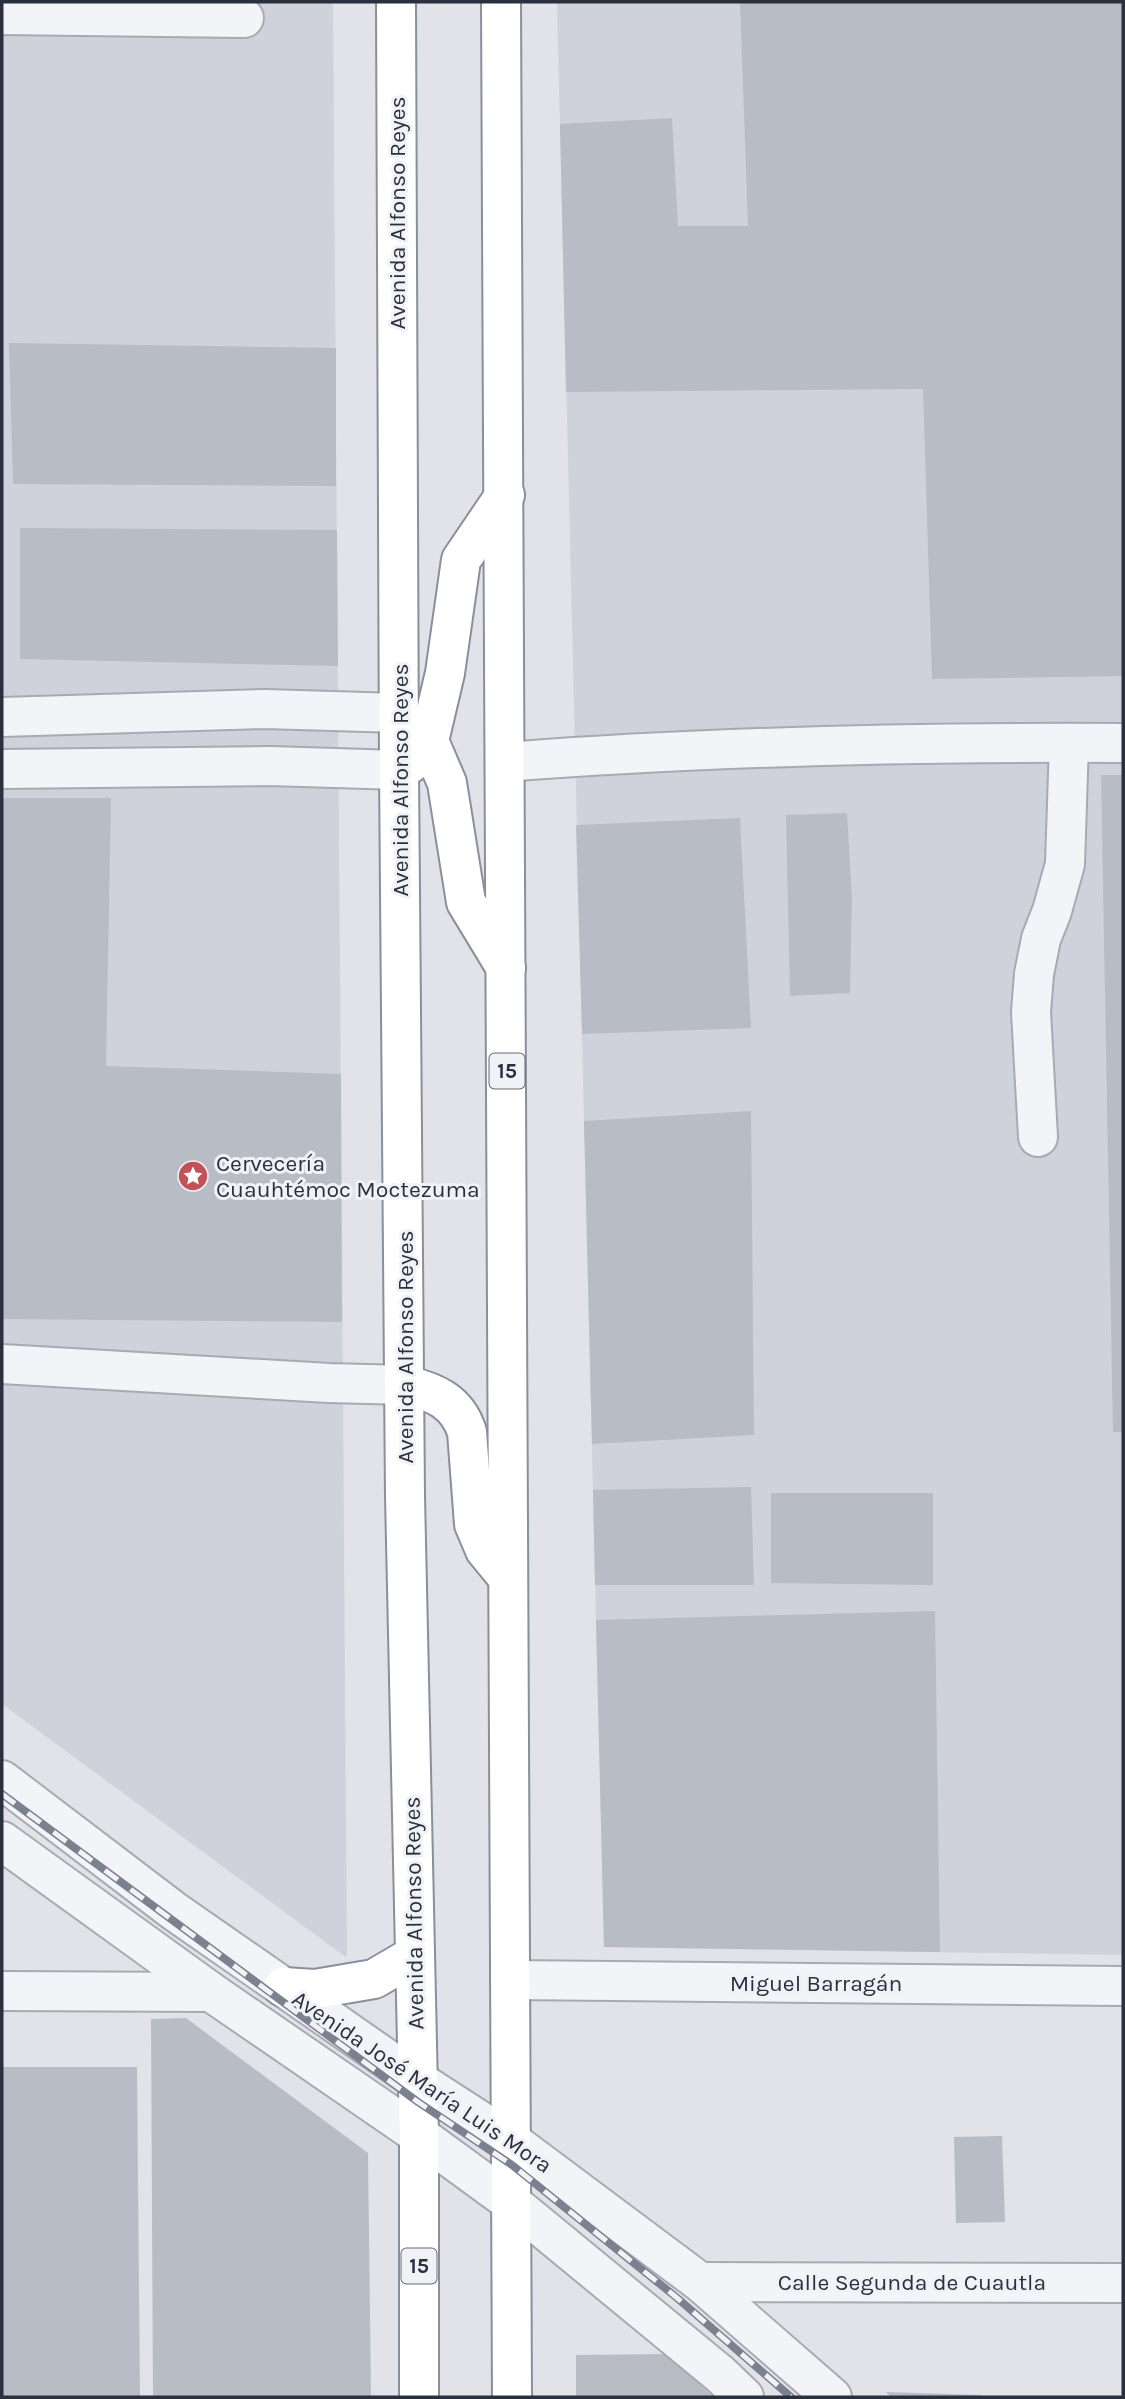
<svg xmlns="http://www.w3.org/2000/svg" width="1125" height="2399" viewBox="0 0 1125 2399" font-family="Karla,sans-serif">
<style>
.built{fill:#cfd2da}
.building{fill:#b8bcc4}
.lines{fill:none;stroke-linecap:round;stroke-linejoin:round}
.minor-casing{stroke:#a7aab2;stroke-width:42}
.highway-casing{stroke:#8a8f9d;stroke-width:42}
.minor{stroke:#f3f4f7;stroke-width:38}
.highway{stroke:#fff;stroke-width:38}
.rail-casing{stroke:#7c8190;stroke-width:8}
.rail{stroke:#f0f2f6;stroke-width:5;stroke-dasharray:16;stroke-linecap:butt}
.labels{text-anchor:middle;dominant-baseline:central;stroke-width:6;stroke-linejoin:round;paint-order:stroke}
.shield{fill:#f0f2f6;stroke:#666a75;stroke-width:2}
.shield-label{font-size:21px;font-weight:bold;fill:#2b303e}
.street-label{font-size:23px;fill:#2b303e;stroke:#f0f2f6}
.poi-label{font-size:23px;fill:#2b303e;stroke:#f0f2f6;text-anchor:start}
</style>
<rect width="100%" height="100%" fill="#e1e3e8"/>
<g class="built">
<polygon points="2,2 333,2 347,1958 2,1704"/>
<polygon points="557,2 1123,2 1123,1955 604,1947"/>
</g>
<g class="building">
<polygon points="740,2 1123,2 1123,676 932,679 923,389 566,392 560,124 672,118 678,226 748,226"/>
<polygon points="9,343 336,348 336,486 13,484"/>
<polygon points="20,528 337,530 338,666 20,659"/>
<polygon points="1101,775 1123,775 1123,1432 1113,1432"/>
<polygon points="2,798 111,798 106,1066 341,1074 342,1322 2,1319"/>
<polygon points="847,813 852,898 850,993 790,996 786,815"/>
<polygon points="740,818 751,1028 582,1034 576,825"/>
<polygon points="751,1111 754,1435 592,1444 584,1121"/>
<polygon points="751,1487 754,1585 595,1585 593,1490"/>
<polygon points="771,1493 933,1493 933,1585 771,1583"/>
<polygon points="935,1611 940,1952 604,1947 596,1620"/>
<polygon points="186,2018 368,2153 371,2397 153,2397 151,2019"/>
<polygon points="2,2067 137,2067 140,2397 2,2397"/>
<polygon points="1002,2136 1005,2222 956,2223 954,2137"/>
<polygon points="670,2354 713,2397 576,2397 576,2355"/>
<polygon points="886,2392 981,2395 981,2397 891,2397"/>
</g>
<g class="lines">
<g class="minor-casing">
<g id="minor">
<polyline points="2,15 244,18"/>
<polyline points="2,717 265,709 399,713"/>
<path d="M506 762C711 746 918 742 1123 743"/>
<polyline points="2,769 270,766 399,770"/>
<polyline points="1038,1137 1031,1012 1034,974 1041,939 1052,911 1065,864 1069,743"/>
<polyline points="2,1364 329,1383 406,1385"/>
<polyline points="2,1780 174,1911 417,2080 510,2140 700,2282 832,2397"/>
<polyline points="2,1841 211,1992 419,2135 512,2203 720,2374 744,2397"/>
<polyline points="510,1980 1123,1986"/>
<polyline points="2,1991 211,1992"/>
<polyline points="700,2282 1123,2283"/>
</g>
</g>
<g class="highway-casing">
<g id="highway">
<polyline points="396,2 399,770 405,1496 419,2135 419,2397"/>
<polyline points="501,2 512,2397"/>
<polyline points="416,724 429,741 447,783 466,902 506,968"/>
<polyline points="399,770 411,763 429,741 445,673 461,560 505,495"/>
<path d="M406 1385C434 1392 457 1401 467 1432L474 1524 485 1550 508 1578"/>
<polyline points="283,1987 315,1989 374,1979 415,1955"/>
</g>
</g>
<use href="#minor" class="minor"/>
<use href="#highway" class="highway"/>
<g class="rail-casing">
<polyline id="rail" points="2,1794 418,2102 512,2165 676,2297 791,2397"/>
</g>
<use href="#rail" class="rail"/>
</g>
<defs>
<g id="sight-disc" transform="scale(1.575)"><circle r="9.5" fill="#c15258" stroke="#f0f2f6"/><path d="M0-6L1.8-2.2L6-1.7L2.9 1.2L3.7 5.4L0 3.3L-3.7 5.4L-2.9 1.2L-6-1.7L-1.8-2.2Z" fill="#fff"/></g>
</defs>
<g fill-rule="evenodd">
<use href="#sight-disc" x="193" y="1176"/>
</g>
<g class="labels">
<g class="shield">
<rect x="489.5" y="1053.5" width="35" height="35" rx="5"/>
<rect x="401.5" y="2248.5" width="35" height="35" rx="5"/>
</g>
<g class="shield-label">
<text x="507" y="1071">15</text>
<text x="419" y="2266">15</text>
</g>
<g class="street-label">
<text transform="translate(397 213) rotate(-90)">Avenida Alfonso Reyes</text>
<text transform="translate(400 780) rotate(-90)">Avenida Alfonso Reyes</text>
<text transform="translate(405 1347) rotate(-90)">Avenida Alfonso Reyes</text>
<text transform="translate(414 1913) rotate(-91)">Avenida Alfonso Reyes</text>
<text x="816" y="1983">Miguel Barragán</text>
<text transform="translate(422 2082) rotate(34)">Avenida José María Luis Mora</text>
<text x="912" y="2282">Calle Segunda de Cuautla</text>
</g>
<g class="poi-label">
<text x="216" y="1163">Cervecería<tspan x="216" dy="26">Cuauhtémoc Moctezuma</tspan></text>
</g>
</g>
<rect width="1125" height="2399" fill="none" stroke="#2b303e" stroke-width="7"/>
</svg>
